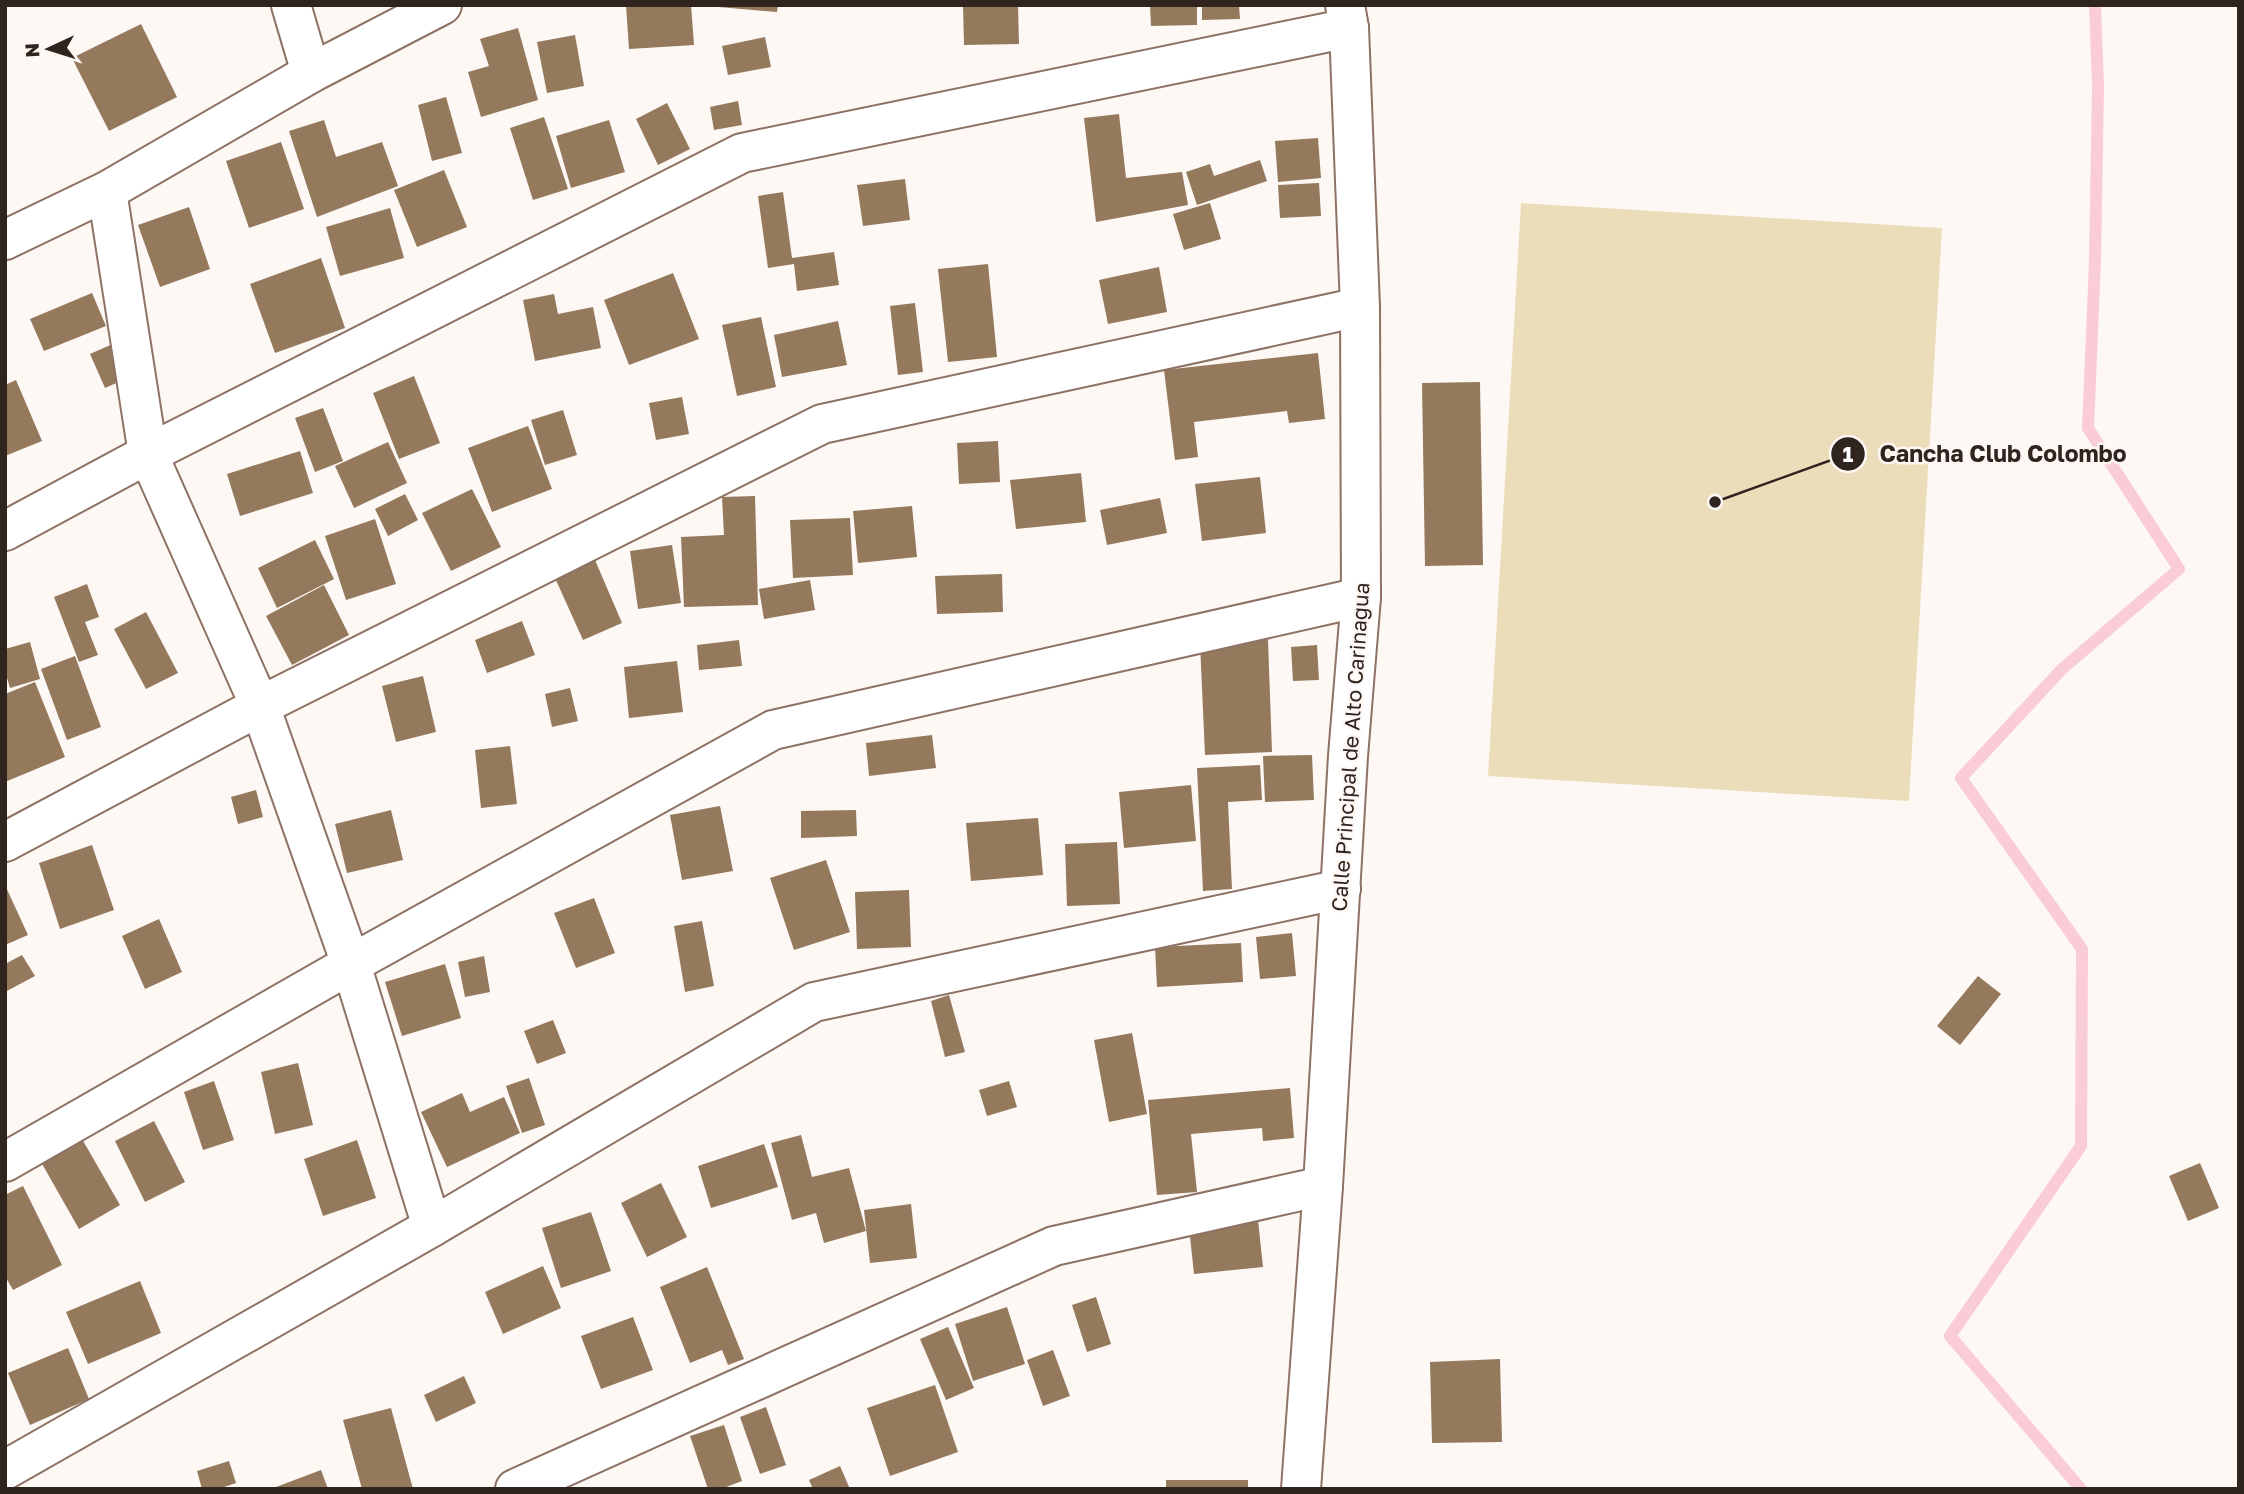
<svg xmlns="http://www.w3.org/2000/svg" width="2244" height="1494" viewBox="0 0 2244 1494" font-family="'Golos Text',sans-serif">
<style>
.green{fill:#ecddba}
.lines{fill:none;stroke-linecap:round;stroke-linejoin:round}
.stream{stroke:#facdd6;stroke-width:12}
.building{fill:#94795d}
.minor-casing{stroke:#8d7265;stroke-width:42}
.minor{stroke:#fff;stroke-width:38}
.labels{text-anchor:middle;dominant-baseline:central;stroke-width:5;stroke-linejoin:round;paint-order:stroke}
.street-label{font-size:21px;fill:#30241f;stroke:#fef8f5}
.leader{fill:none;stroke:#30241f;stroke-width:2.5}
.callout-dot{fill:#30241f;stroke:#fef8f5;stroke-width:2.5}
.mark-label{font-size:21px;text-anchor:middle;font-weight:bold;fill:#fff}
.callout-label{font-size:23px;text-anchor:middle;font-weight:bold;fill:#30241f;stroke:#fef8f5;stroke-width:5;stroke-linejoin:round;paint-order:stroke}
</style>
<rect width="100%" height="100%" fill="#fef8f5"/>
<polygon class="green" points="1521,203 1942,228 1909,801 1488,776"/>
<g class="lines">
<polyline class="stream" points="2081,1489 1950,1336 2081,1146 2082,949 1961,778 2062,669 2179,569 2088,428 2095,262 2098,87 2095,5"/>
</g>
<g class="building">
<polygon points="626,5 691,5 694,45 629,49"/>
<polygon points="720,5 778,5 777,12 719,7"/>
<polygon points="963,5 1018,5 1019,44 964,45"/>
<polygon points="1150,5 1197,5 1197,25 1151,26"/>
<polygon points="1202,5 1239,5 1240,19 1202,20"/>
<polygon points="141,24 177,97 109,131 72,58"/>
<polygon points="518,28 538,100 481,117 468,72 489,66 480,39"/>
<polygon points="575,35 584,86 547,93 537,42"/>
<polygon points="765,37 771,67 728,75 722,46"/>
<polygon points="446,97 462,153 432,161 418,105"/>
<polygon points="738,101 742,125 714,130 710,107"/>
<polygon points="667,103 690,149 658,165 636,119"/>
<polygon points="1119,114 1126,178 1182,172 1188,205 1096,222 1084,118"/>
<polygon points="544,117 568,189 533,200 510,128"/>
<polygon points="324,120 336,157 382,142 398,186 317,217 289,131"/>
<polygon points="609,120 625,172 571,188 556,136"/>
<polygon points="1318,138 1321,178 1278,182 1275,141"/>
<polygon points="281,142 304,209 249,228 226,161"/>
<polygon points="1260,160 1267,181 1197,205 1186,172 1210,164 1214,176"/>
<polygon points="444,170 467,227 417,247 394,190"/>
<polygon points="905,179 910,220 863,226 857,185"/>
<polygon points="1319,183 1321,216 1280,218 1278,185"/>
<polygon points="783,192 792,258 834,252 839,285 797,291 794,264 768,268 758,196"/>
<polygon points="1210,203 1221,239 1184,250 1173,214"/>
<polygon points="189,207 210,269 160,287 138,225"/>
<polygon points="390,208 404,258 340,276 326,227"/>
<polygon points="321,258 345,328 275,353 250,284"/>
<polygon points="988,264 997,357 948,362 938,269"/>
<polygon points="1159,267 1167,312 1108,324 1099,280"/>
<polygon points="673,273 699,339 629,365 604,300"/>
<polygon points="92,293 106,326 44,351 30,319"/>
<polygon points="554,294 558,314 593,307 601,348 535,361 523,300"/>
<polygon points="915,303 923,372 898,375 890,306"/>
<polygon points="761,317 776,387 737,396 722,325"/>
<polygon points="838,321 847,365 782,377 774,335"/>
<polygon points="115,343 130,377 105,388 90,354"/>
<polygon points="1318,353 1325,419 1289,423 1287,411 1194,422 1198,457 1175,460 1164,370"/>
<polygon points="414,376 440,443 399,459 373,393"/>
<polygon points="16,380 42,441 5,456 5,385"/>
<polygon points="1480,382 1483,565 1425,566 1422,383"/>
<polygon points="682,397 689,434 656,440 649,403"/>
<polygon points="323,408 343,461 315,472 295,418"/>
<polygon points="563,410 577,455 545,465 531,420"/>
<polygon points="528,426 552,489 492,512 468,448"/>
<polygon points="998,441 1000,482 959,484 957,443"/>
<polygon points="388,442 407,483 354,508 335,466"/>
<polygon points="300,451 313,493 240,516 227,474"/>
<polygon points="1081,473 1086,522 1016,529 1010,480"/>
<polygon points="1260,477 1266,533 1202,541 1195,484"/>
<polygon points="472,489 501,547 451,571 422,513"/>
<polygon points="405,494 418,520 388,536 375,509"/>
<polygon points="755,496 758,605 684,607 681,537 724,535 722,497"/>
<polygon points="1160,498 1167,533 1107,545 1100,510"/>
<polygon points="912,506 917,557 858,563 853,511"/>
<polygon points="850,518 853,575 793,578 790,520"/>
<polygon points="375,519 396,584 346,600 325,536"/>
<polygon points="315,540 334,579 277,608 258,568"/>
<polygon points="672,545 681,603 638,609 630,551"/>
<polygon points="595,560 622,623 583,640 555,578"/>
<polygon points="1002,574 1003,612 937,614 935,576"/>
<polygon points="810,580 815,610 764,619 759,589"/>
<polygon points="87,584 99,617 85,622 98,655 79,662 54,597"/>
<polygon points="324,585 349,635 292,665 266,616"/>
<polygon points="146,612 178,673 146,689 114,629"/>
<polygon points="522,621 535,655 487,673 475,640"/>
<polygon points="739,640 742,666 699,670 697,645"/>
<polygon points="1268,640 1272,752 1205,755 1200,643"/>
<polygon points="30,642 40,679 10,688 5,671 5,649"/>
<polygon points="1317,645 1319,680 1293,681 1291,647"/>
<polygon points="75,656 101,727 67,740 41,669"/>
<polygon points="677,661 683,712 629,718 624,667"/>
<polygon points="423,676 436,732 396,742 382,686"/>
<polygon points="35,682 65,757 5,782 5,694"/>
<polygon points="570,688 578,721 552,727 545,694"/>
<polygon points="932,735 936,768 869,776 866,743"/>
<polygon points="510,746 517,804 481,808 475,750"/>
<polygon points="1312,755 1314,800 1265,802 1263,756"/>
<polygon points="1260,765 1262,800 1228,802 1232,889 1203,891 1197,768"/>
<polygon points="1191,785 1196,841 1124,848 1119,792"/>
<polygon points="256,790 263,817 238,824 231,797"/>
<polygon points="720,806 733,871 682,880 670,815"/>
<polygon points="391,810 403,860 347,873 335,824"/>
<polygon points="856,810 857,836 801,838 801,811"/>
<polygon points="1038,818 1043,875 971,881 966,823"/>
<polygon points="1117,842 1120,904 1067,906 1065,844"/>
<polygon points="92,845 114,910 60,929 39,863"/>
<polygon points="826,860 850,932 794,950 770,878"/>
<polygon points="5,885 28,935 5,945"/>
<polygon points="909,890 911,947 857,949 855,892"/>
<polygon points="594,898 615,953 576,968 554,913"/>
<polygon points="159,919 182,972 145,989 122,936"/>
<polygon points="702,921 714,986 685,992 674,926"/>
<polygon points="1292,933 1296,976 1260,979 1256,937"/>
<polygon points="1241,943 1243,982 1157,987 1155,947"/>
<polygon points="22,955 35,976 5,992 5,964"/>
<polygon points="484,956 490,992 465,997 458,962"/>
<polygon points="445,964 461,1018 402,1036 385,982"/>
<polygon points="1978,976 2001,994 1960,1045 1937,1026"/>
<polygon points="949,995 965,1052 945,1057 931,1001"/>
<polygon points="553,1020 566,1053 537,1064 524,1031"/>
<polygon points="1132,1033 1147,1114 1109,1122 1094,1040"/>
<polygon points="298,1063 313,1125 275,1134 261,1072"/>
<polygon points="529,1078 545,1125 522,1133 506,1086"/>
<polygon points="214,1081 234,1140 203,1150 184,1092"/>
<polygon points="1009,1081 1017,1107 987,1116 979,1090"/>
<polygon points="1290,1088 1294,1138 1263,1141 1262,1128 1191,1134 1197,1192 1157,1195 1148,1100"/>
<polygon points="462,1093 470,1112 504,1097 520,1133 447,1167 421,1112"/>
<polygon points="154,1121 185,1182 145,1202 115,1141"/>
<polygon points="801,1135 812,1177 849,1168 866,1231 824,1243 816,1213 792,1220 771,1143"/>
<polygon points="82,1139 120,1205 79,1229 41,1162"/>
<polygon points="357,1140 376,1198 323,1216 304,1159"/>
<polygon points="764,1144 778,1187 711,1208 698,1166"/>
<polygon points="2200,1163 2219,1208 2188,1221 2169,1176"/>
<polygon points="661,1183 687,1237 647,1257 621,1203"/>
<polygon points="23,1186 62,1265 13,1290 5,1276 5,1195"/>
<polygon points="911,1204 917,1258 870,1263 864,1210"/>
<polygon points="591,1212 611,1271 561,1288 542,1228"/>
<polygon points="1258,1220 1263,1267 1194,1274 1189,1227"/>
<polygon points="543,1266 561,1308 503,1334 485,1292"/>
<polygon points="707,1267 744,1359 728,1365 722,1350 690,1363 660,1287"/>
<polygon points="140,1281 161,1333 88,1364 66,1312"/>
<polygon points="1096,1297 1111,1344 1087,1352 1072,1305"/>
<polygon points="1007,1307 1025,1364 973,1381 955,1324"/>
<polygon points="633,1317 653,1370 601,1389 581,1336"/>
<polygon points="948,1327 974,1388 946,1400 920,1339"/>
<polygon points="68,1348 89,1399 30,1425 8,1373"/>
<polygon points="1053,1350 1070,1396 1043,1406 1027,1360"/>
<polygon points="1500,1359 1502,1442 1432,1443 1430,1362"/>
<polygon points="464,1376 476,1403 436,1422 424,1395"/>
<polygon points="935,1385 958,1452 890,1476 867,1408"/>
<polygon points="766,1407 786,1465 760,1474 740,1417"/>
<polygon points="391,1408 413,1489 362,1489 343,1420"/>
<polygon points="724,1425 742,1481 721,1489 708,1489 690,1436"/>
<polygon points="229,1461 236,1483 218,1489 202,1489 197,1471"/>
<polygon points="840,1466 850,1489 813,1489 809,1480"/>
<polygon points="321,1470 328,1489 277,1489 276,1487"/>
<rect x="1166" y="1480" width="82" height="9"/>
</g>
<g class="lines">
<g class="minor-casing">
<g id="minor">
<polyline points="291,5 311,73"/>
<polyline points="107,191 148,454 260,706 351,964 432,1227 814,1002 1341,889"/>
<polyline points="5,240 107,191 311,73 442,5"/>
<polyline points="5,531 148,454 742,153 1349,28"/>
<polyline points="5,842 260,706 822,424 1360,307"/>
<polyline points="5,1162 351,964 773,730 1361,597"/>
<polyline points="5,1470 432,1227"/>
<polyline points="515,1489 1054,1246 1323,1186"/>
<polyline points="1301,1489 1323,1186 1348,756 1361,597 1360,307 1349,28 1345,5"/>
</g>
</g>
<use href="#minor" class="minor"/>
</g>
<g class="labels">
<g class="street-label">
<text transform="translate(1350 747) rotate(-86)">Calle Principal de Alto Carinagua</text>
</g>
</g>
<path class="leader" d="M1715 502L1848 454"/>
<g class="callout-dot">
<circle cx="1715" cy="502" r="7"/>
<circle cx="1848" cy="454" r="18"/>
</g>
<g class="mark-label">
<text x="1848" y="462">1</text>
</g>
<g class="callout-label">
<text x="2003" y="462">Cancha Club Colombo</text>
</g>
<rect width="2244" height="1494" fill="none" stroke="#30241f" stroke-width="14"/>
<g transform="translate(49 49) rotate(266)" stroke="#fef8f5" stroke-width="5" paint-order="stroke">
<path d="M0-5L12 26L0 18L-12 26Z" fill="#30241f"/>
<text y="-10" font-size="19" font-weight="bold" text-anchor="middle" fill="#30241f">N</text>
</g>
</svg>
